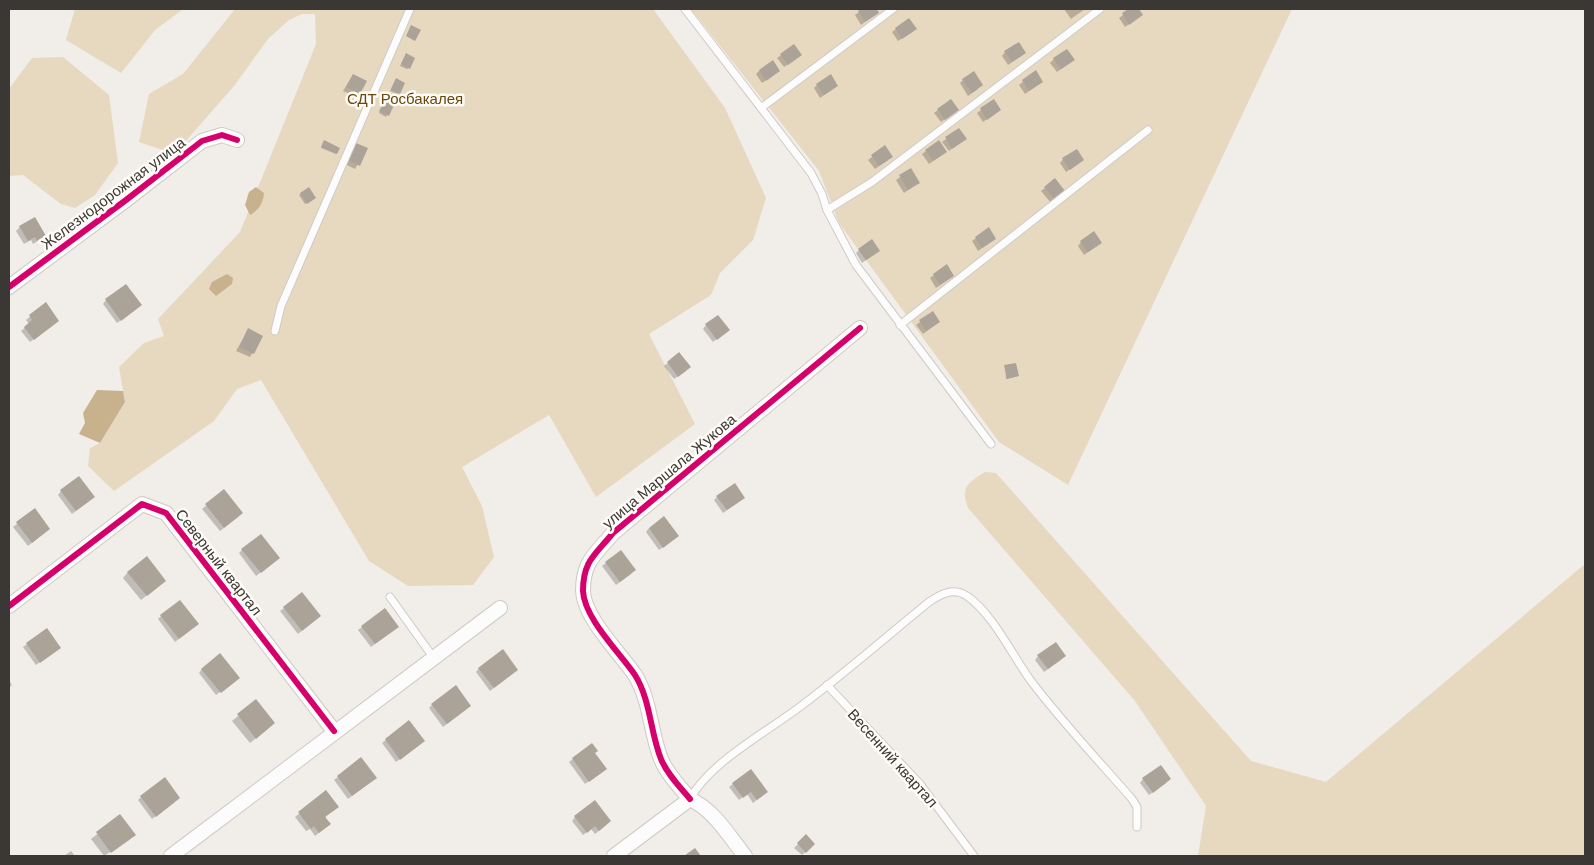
<svg xmlns="http://www.w3.org/2000/svg" width="1594" height="865" viewBox="0 0 1594 865" font-family="Helvetica,sans-serif">
<style>
.green{fill:#e7d8c0}
.water{fill:#c8b28e}
.shadow{fill:#0003}
.building{fill:#aba398}
.lines{fill:none;stroke-linecap:round;stroke-linejoin:round}
.lane-casing{stroke:#cecbc7;stroke-width:9}
.street-casing{stroke:#cecbc7;stroke-width:16}
.lane{stroke:#fdfcfc;stroke-width:7}
.street{stroke:#fdfcfc;stroke-width:14}
.cycleway-casing{stroke:#fffcf8;stroke-width:9}
.cycleway{stroke:#d6006c;stroke-width:6}
.labels{text-anchor:middle;dominant-baseline:central;stroke-width:5;stroke-linejoin:round;paint-order:stroke}
.park-label{font-size:15px;fill:#67480a;stroke:#fffcf8}
.street-label{font-size:15px;fill:#3a3734;stroke:#fffcf8}
</style>
<rect width="100%" height="100%" fill="#f1ede8"/>
<g class="green">
<polygon points="75,9 183,9 155,30 121,73 66,40"/>
<polygon points="235,9 653,9 725,108 766,198 753,240 720,273 711,295 649,334 695,424 596,497 549,415 462,467 482,506 494,557 473,585 408,586 369,561 261,380 237,389 214,421 114,491 88,466 90,448 100,443 125,402 119,367 144,343 164,336 158,319 240,232 316,44 315,14 302,14 289,20 268,39 234,86 185,142 166,151 139,142 149,94 183,74"/>
<polygon points="691,9 1292,9 1068,485 999,442 839,223 819,171"/>
<polygon points="63,57 109,95 118,163 95,195 75,208 61,204 23,175 9,176 9,89 32,58"/>
<path d="M985 472 996 473 1251 761 1326 782 1585 564V856H1198L1206 806 1135 701 968 508C960 487 968 483 985 472Z"/>
</g>
<g class="water">
<path d="M256 187 264 193C263 203 259 210 250 215L245 205 249 192Z"/>
<polygon points="227,274 233,278 232,284 216,296 209,289 212,282"/>
<polygon points="97,390 123,391 125,402 100,443 79,434 85,423 83,413"/>
</g>
<g class="shadow">
<polygon points="863,9 875,9 878,12 861,25 855,15"/>
<polygon points="1064,9 1085,9 1071,19"/>
<polygon points="1131,9 1138,9 1142,15 1125,27 1119,18"/>
<polygon points="896,29 911,33 898,41 892,32"/>
<polygon points="1005,52 1021,56 1008,65 1002,56"/>
<polygon points="781,55 796,59 784,67 777,58"/>
<polygon points="405,56 409,68 407,69 400,66"/>
<polygon points="1054,59 1070,63 1057,72 1050,63"/>
<polygon points="759,71 779,71 762,83 756,74"/>
<polygon points="1035,72 1042,82 1025,94 1019,85"/>
<polygon points="353,75 359,94 356,97 343,91"/>
<polygon points="963,80 978,89 968,96 960,83"/>
<polygon points="395,81 399,93 397,94 390,91"/>
<polygon points="817,85 833,89 820,98 814,88"/>
<polygon points="993,101 1000,110 983,122 977,113"/>
<polygon points="384,103 392,106 386,117 379,113"/>
<polygon points="938,110 954,113 941,122 934,113"/>
<polygon points="959,129 961,142 949,151 942,142"/>
<polygon points="323,143 339,148 336,154 321,148"/>
<polygon points="357,144 367,149 355,169 345,164"/>
<polygon points="885,147 888,160 875,169 868,160"/>
<polygon points="926,151 942,155 929,164 922,154"/>
<polygon points="1063,159 1079,163 1066,172 1060,163"/>
<polygon points="910,170 914,186 904,193 896,180"/>
<polygon points="1045,188 1064,191 1051,203 1041,191"/>
<polygon points="308,189 313,199 305,204 299,195"/>
<polygon points="20,227 45,236 33,244 31,240 24,244 16,231"/>
<polygon points="988,229 991,242 978,251 972,241"/>
<polygon points="1081,242 1097,246 1084,255 1078,246"/>
<polygon points="859,250 875,254 862,263 856,253"/>
<polygon points="946,266 949,279 936,288 930,278"/>
<polygon points="106,300 136,309 117,323 103,304"/>
<polygon points="45,304 54,324 30,342 21,331 29,324 26,320"/>
<polygon points="933,312 939,322 923,334 916,325"/>
<polygon points="706,325 724,333 713,342 703,329"/>
<polygon points="248,330 262,336 250,357 236,351"/>
<polygon points="679,354 686,371 674,379 664,366"/>
<polygon points="1005,366 1018,376 1006,379"/>
<polygon points="61,491 90,500 72,514 58,495"/>
<polygon points="224,491 238,517 220,531 202,509"/>
<polygon points="717,497 740,501 723,513 714,500"/>
<polygon points="34,510 45,532 28,546 13,527"/>
<polygon points="649,528 674,539 659,550 646,532"/>
<polygon points="242,550 275,561 256,576 239,553"/>
<polygon points="620,552 631,574 616,585 602,566"/>
<polygon points="128,572 159,586 141,600 123,578"/>
<polygon points="284,608 316,619 298,634 280,611"/>
<polygon points="161,616 194,627 175,642 158,619"/>
<polygon points="362,627 394,630 371,647 358,630"/>
<polygon points="46,630 55,651 36,665 23,647"/>
<polygon points="1038,656 1061,660 1044,672 1035,660"/>
<polygon points="479,668 513,673 490,691 476,672"/>
<polygon points="202,669 235,681 216,695 199,673"/>
<polygon points="9,680 12,685 9,688"/>
<polygon points="256,701 274,723 250,743 232,721"/>
<polygon points="432,705 466,709 443,727 429,708"/>
<polygon points="409,722 420,744 396,762 382,743"/>
<polygon points="591,745 602,772 585,784 569,762"/>
<polygon points="751,770 763,795 753,803 747,794 739,800 729,787"/>
<polygon points="338,777 372,781 348,799 334,780"/>
<polygon points="1143,779 1166,783 1149,795 1140,783"/>
<polygon points="326,792 326,827 315,836 310,829 306,831 295,817"/>
<polygon points="141,797 175,802 152,819 138,800"/>
<polygon points="120,816 129,840 104,856 91,839"/>
<polygon points="575,817 606,825 595,834 591,829 583,835 572,821"/>
<polygon points="806,836 814,844 802,855 794,848"/>
<polygon points="71,851 75,856 64,856"/>
</g>
<g class="building">
<polygon points="861,9 877,9 879,13 865,22 858,11"/>
<polygon points="1128,9 1139,9 1143,15 1129,25 1122,13"/>
<polygon points="909,18 917,29 902,39 895,28"/>
<polygon points="411,25 421,30 415,41 406,36"/>
<polygon points="1019,42 1026,53 1012,62 1004,51"/>
<polygon points="794,44 802,55 788,65 780,54"/>
<polygon points="1067,49 1075,60 1061,69 1053,58"/>
<polygon points="406,53 415,58 410,69 401,64"/>
<polygon points="773,60 780,71 766,81 759,70"/>
<polygon points="1036,70 1043,82 1029,91 1022,80"/>
<polygon points="974,71 983,85 972,93 962,79"/>
<polygon points="353,74 367,81 360,94 346,87"/>
<polygon points="831,74 838,86 824,95 816,84"/>
<polygon points="396,78 405,83 400,94 391,89"/>
<polygon points="951,99 959,110 945,120 937,109"/>
<polygon points="994,99 1001,110 987,120 980,108"/>
<polygon points="385,101 394,105 389,116 379,111"/>
<polygon points="959,128 967,139 952,149 945,137"/>
<polygon points="324,140 340,148 337,154 321,147"/>
<polygon points="939,140 947,152 933,161 925,150"/>
<polygon points="356,143 368,148 360,166 348,160"/>
<polygon points="885,145 893,157 879,166 871,155"/>
<polygon points="1077,149 1084,160 1070,170 1062,158"/>
<polygon points="911,168 920,183 908,190 899,175"/>
<polygon points="1055,178 1065,191 1055,200 1044,187"/>
<polygon points="309,187 316,198 307,204 300,193"/>
<polygon points="35,217 46,236 37,241 35,237 28,241 19,226"/>
<polygon points="989,227 996,239 982,248 975,237"/>
<polygon points="1094,231 1102,243 1088,252 1080,241"/>
<polygon points="872,239 880,251 866,260 858,249"/>
<polygon points="947,264 954,276 940,285 933,274"/>
<polygon points="126,284 142,305 121,321 105,299"/>
<polygon points="46,302 59,321 34,340 24,327 32,320 29,315"/>
<polygon points="933,311 940,322 926,331 919,320"/>
<polygon points="718,315 730,330 717,340 705,324"/>
<polygon points="248,328 263,336 254,354 239,347"/>
<polygon points="679,352 691,367 678,377 667,362"/>
<polygon points="1016,363 1019,376 1007,379 1004,365"/>
<polygon points="79,476 95,497 76,511 60,490"/>
<polygon points="735,483 745,498 727,510 716,496"/>
<polygon points="224,489 243,513 224,528 205,504"/>
<polygon points="35,508 50,529 32,543 16,522"/>
<polygon points="664,516 679,536 663,548 649,528"/>
<polygon points="261,534 280,558 261,573 241,549"/>
<polygon points="621,550 636,570 620,582 605,562"/>
<polygon points="147,556 166,581 147,596 127,572"/>
<polygon points="302,592 321,616 302,631 283,607"/>
<polygon points="180,600 199,624 179,639 160,615"/>
<polygon points="385,608 399,627 375,644 361,626"/>
<polygon points="47,628 61,648 40,663 26,643"/>
<polygon points="1056,642 1066,656 1048,669 1037,655"/>
<polygon points="503,649 518,670 494,688 478,668"/>
<polygon points="220,653 240,678 221,693 201,669"/>
<polygon points="456,685 471,706 447,724 431,704"/>
<polygon points="256,699 275,723 256,739 237,714"/>
<polygon points="409,720 425,741 400,760 385,739"/>
<polygon points="592,743 598,751 595,753 607,769 589,782 572,758"/>
<polygon points="361,757 377,778 352,796 337,776"/>
<polygon points="1161,765 1171,779 1153,793 1142,778"/>
<polygon points="751,769 768,792 757,800 751,792 743,798 732,783"/>
<polygon points="165,777 180,798 156,817 140,796"/>
<polygon points="326,790 339,807 325,817 331,824 319,833 314,826 311,829 298,812"/>
<polygon points="595,800 611,821 599,831 595,826 587,833 574,816"/>
<polygon points="120,814 136,835 111,853 96,832"/>
<polygon points="806,834 815,844 806,853 797,843"/>
<polygon points="695,848 701,856 684,856"/>
</g>
<g class="lines">
<g class="lane-casing">
<g id="lane">
<polyline points="685,9 811,173 822,194 827,210 856,265 991,444"/>
<polyline points="761,108 893,9"/>
<polyline points="827,210 872,182 1100,9"/>
<polyline points="900,325 1148,130"/>
<polyline points="275,331 281,306 410,9"/>
<polyline points="390,597 433,657"/>
<polyline points="827,685 920,784 974,856"/>
<path d="M690 799C710 762 767 732 801 706 845 673 886 637 929 602 941 594 953 587 967 596 993 614 1012 655 1031 681 1062 722 1098 760 1132 799L1137 807V827"/>
</g>
</g>
<g class="street-casing">
<g id="street">
<polyline points="9,287 126,200 202,141 222,135 237,140"/>
<polyline points="9,606 142,504 166,513 334,731"/>
<path d="M690 799C680 787 667 774 661 759 650 732 651 701 635 675 620 653 584 618 583 591 583 561 595 555 613 533L860 328"/>
<polyline points="171,856 500,608"/>
<path d="M614 856 690 799C714 810 729 836 745 856"/>
</g>
</g>
<use href="#lane" class="lane"/>
<use href="#street" class="street"/>
<g class="cycleway-casing">
<g id="cycleway">
<polyline points="9,287 126,200 202,141 222,135 237,140"/>
<polyline points="9,606 142,504 166,513 334,731"/>
<path d="M690 799C680 787 667 774 661 759 650 732 651 701 635 675 620 653 584 618 583 591 583 561 595 555 613 533L860 328"/>
</g>
</g>
<use href="#cycleway" class="cycleway"/>
</g>
<g class="labels">
<g class="park-label">
<text x="405" y="98">СДТ Росбакалея</text>
</g>
<g class="street-label">
<text transform="translate(113 193) rotate(-37)">Железнодорожная улица</text>
<text transform="translate(669 471) rotate(-40)">улица Маршала Жукова</text>
<text transform="translate(219 562) rotate(52)">Северный квартал</text>
<text transform="translate(893 758) rotate(48)">Весенний квартал</text>
</g>
</g>
<rect width="1594" height="865" fill="none" stroke="#3a3734" stroke-width="20"/>
</svg>
